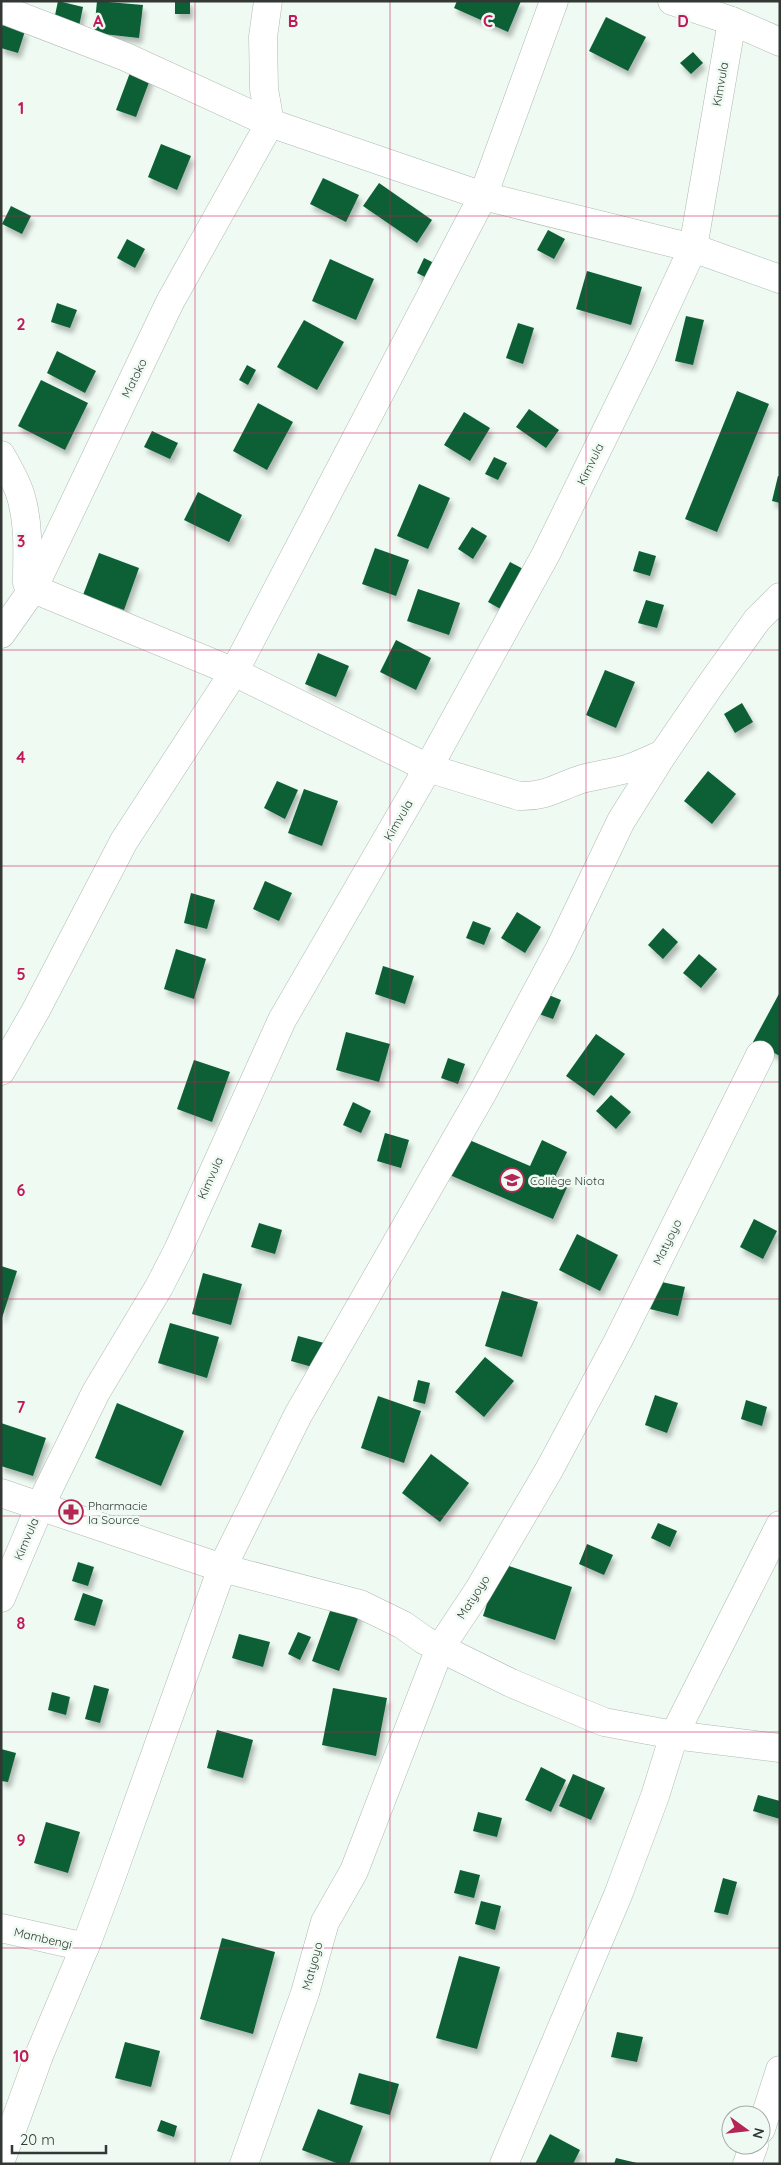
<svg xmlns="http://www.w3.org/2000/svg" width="781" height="2165" viewBox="0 0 781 2165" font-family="Quicksand,sans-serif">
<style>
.building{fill:#0b5f35;filter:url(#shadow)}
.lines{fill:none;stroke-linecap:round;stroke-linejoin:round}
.street-casing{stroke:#afbab2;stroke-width:29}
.street{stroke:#fff;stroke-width:28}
.grid{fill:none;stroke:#c2185b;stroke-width:1;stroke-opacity:0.55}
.labels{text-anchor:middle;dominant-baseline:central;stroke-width:5;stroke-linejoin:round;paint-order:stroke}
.street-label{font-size:12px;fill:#333834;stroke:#eefaf2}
.poi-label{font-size:12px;fill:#333834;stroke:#eefaf2;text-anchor:start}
.grid-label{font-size:16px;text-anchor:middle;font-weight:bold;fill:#c2185b;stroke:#eefaf2;stroke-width:5;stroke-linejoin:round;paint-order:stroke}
</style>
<defs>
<filter id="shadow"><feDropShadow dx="3" dy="5.5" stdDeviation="2.5" flood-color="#0004"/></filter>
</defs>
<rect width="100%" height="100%" fill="#eefaf2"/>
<g class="building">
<polygon points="58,1 83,7 78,31 53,25"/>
<polygon points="97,1 143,5 139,38 94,33"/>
<rect x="175" y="1" width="15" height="13"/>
<polygon points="457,1 521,1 508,32 454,8"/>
<polygon points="606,17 646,37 628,71 589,51"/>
<polygon points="3,24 25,31 18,53 1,48 1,30"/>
<polygon points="693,52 703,63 691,74 680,63"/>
<polygon points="131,70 151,77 136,117 116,110"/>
<polygon points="161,144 191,156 177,190 148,177"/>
<polygon points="323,178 359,195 346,222 310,204"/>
<polygon points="379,183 432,220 417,243 363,206"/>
<polygon points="11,206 31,216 22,234 2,224"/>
<polygon points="548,230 565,239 554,259 537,250"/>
<polygon points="127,239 145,249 135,268 117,258"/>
<polygon points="424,258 436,264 429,279 417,273"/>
<polygon points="330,259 374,279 356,320 312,301"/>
<polygon points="587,271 642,287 631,325 576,309"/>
<polygon points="57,303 77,310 70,328 51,322"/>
<polygon points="686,316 704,320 693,365 675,361"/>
<polygon points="304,320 344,342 317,390 277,367"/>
<polygon points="518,323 534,328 523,364 506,358"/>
<polygon points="57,351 96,371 85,393 47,373"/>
<polygon points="247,365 256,370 248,385 239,380"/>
<polygon points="41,380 88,403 65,450 18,426"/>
<polygon points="737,391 769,404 717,532 685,519"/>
<polygon points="258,403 293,422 267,470 233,451"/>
<polygon points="529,409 559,430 546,448 516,427"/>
<polygon points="464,412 490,428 470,461 444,445"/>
<polygon points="152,431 178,443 170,459 144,447"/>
<polygon points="494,457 507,463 498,480 485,474"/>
<polygon points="778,476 780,476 780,503 772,501"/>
<polygon points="419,484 450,498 428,549 397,536"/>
<polygon points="198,492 242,515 229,542 184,520"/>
<polygon points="472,527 487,536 473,559 458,549"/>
<polygon points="375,548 409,560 396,596 362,584"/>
<polygon points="639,551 656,556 650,576 633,571"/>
<polygon points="99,553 139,568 124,610 83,595"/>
<polygon points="510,562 527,571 506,612 488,602"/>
<polygon points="418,589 460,603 449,635 407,621"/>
<polygon points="646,600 664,605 657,628 638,623"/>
<polygon points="396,640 431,658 416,690 380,672"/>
<polygon points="318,653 349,666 336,697 305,684"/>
<polygon points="605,670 635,682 616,728 586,715"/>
<polygon points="742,703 753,722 735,733 724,714"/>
<polygon points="708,771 736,794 712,824 684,801"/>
<polygon points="277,781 298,790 285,819 264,808"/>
<polygon points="304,789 338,801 322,846 288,833"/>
<polygon points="265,881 292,893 279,921 253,909"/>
<polygon points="191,893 215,900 207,929 184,923"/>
<polygon points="517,912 541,927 525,953 501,938"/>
<polygon points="473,921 491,928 484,945 466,938"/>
<polygon points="663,928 678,942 663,959 648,945"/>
<polygon points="176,949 206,959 194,999 164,989"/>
<polygon points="699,954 717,969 701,988 683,973"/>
<polygon points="383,966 414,976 405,1004 375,994"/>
<polygon points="780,992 780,1056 753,1042"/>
<polygon points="544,993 561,1000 553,1019 536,1013"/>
<polygon points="346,1032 390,1044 379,1082 336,1070"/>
<polygon points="596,1034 625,1054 594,1096 566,1076"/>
<polygon points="448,1058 465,1064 458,1084 441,1078"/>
<polygon points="194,1060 230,1072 212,1122 177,1109"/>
<polygon points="611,1095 631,1112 616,1129 596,1111"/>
<polygon points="353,1102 371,1111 361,1133 343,1125"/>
<polygon points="385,1133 409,1140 401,1168 377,1161"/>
<polygon points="460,1136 530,1166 542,1140 567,1152 555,1177 569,1183 553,1219 445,1173"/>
<polygon points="754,1219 777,1231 763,1259 740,1247"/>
<polygon points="259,1223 282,1230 275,1254 251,1247"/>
<polygon points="577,1234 618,1255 600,1291 559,1270"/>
<polygon points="1,1266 17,1271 2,1318 1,1318"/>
<polygon points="203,1273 242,1284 231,1325 192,1314"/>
<polygon points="657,1281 685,1287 678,1316 650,1309"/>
<polygon points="502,1291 538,1302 522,1357 485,1346"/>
<polygon points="170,1323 219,1337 207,1378 158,1363"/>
<polygon points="298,1336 324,1343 316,1368 291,1361"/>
<polygon points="485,1357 514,1381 484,1417 455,1392"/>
<polygon points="418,1380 430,1383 425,1404 413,1401"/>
<polygon points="655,1395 678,1403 667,1433 645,1425"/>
<polygon points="378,1396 421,1411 404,1463 361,1448"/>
<polygon points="746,1400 767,1407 762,1426 741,1419"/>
<polygon points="117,1403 184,1431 161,1486 95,1458"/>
<polygon points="1,1423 46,1438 33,1476 1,1466"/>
<polygon points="431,1454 469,1483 440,1522 402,1493"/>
<polygon points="658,1523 677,1531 670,1547 651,1538"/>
<polygon points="587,1544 613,1555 604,1575 579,1564"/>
<polygon points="78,1562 94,1567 88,1586 72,1581"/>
<polygon points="500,1563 572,1587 555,1640 483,1616"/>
<polygon points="83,1593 103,1600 95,1626 74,1620"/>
<polygon points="334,1600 361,1610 339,1671 312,1661"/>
<polygon points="298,1632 311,1637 300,1660 288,1654"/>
<polygon points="239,1634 270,1642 263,1667 232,1658"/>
<polygon points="94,1685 109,1689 100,1723 85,1719"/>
<polygon points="333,1688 387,1698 376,1756 322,1745"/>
<polygon points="52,1692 70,1697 66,1715 48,1710"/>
<polygon points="217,1730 253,1740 243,1778 207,1768"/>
<polygon points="1,1749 16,1753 8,1782 1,1781"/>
<polygon points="541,1767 566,1780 551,1812 525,1800"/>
<polygon points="573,1774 605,1788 591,1820 559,1806"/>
<polygon points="758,1795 780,1801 780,1819 753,1811"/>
<polygon points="478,1812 502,1818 497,1837 473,1831"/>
<polygon points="46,1822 80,1832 68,1873 34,1863"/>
<polygon points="460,1870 480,1875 474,1898 454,1893"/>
<polygon points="723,1878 737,1882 728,1915 714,1912"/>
<polygon points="481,1901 501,1906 495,1930 475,1924"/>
<polygon points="222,1938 275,1952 253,2034 200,2019"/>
<polygon points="459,1956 500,1967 477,2049 436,2038"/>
<polygon points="617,2032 643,2037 637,2062 611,2057"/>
<polygon points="125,2042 160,2051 151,2087 115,2078"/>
<polygon points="359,2073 399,2084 390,2115 350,2104"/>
<polygon points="318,2109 363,2126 349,2164 339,2164 302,2150"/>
<polygon points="161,2120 177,2126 174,2137 157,2131"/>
<polygon points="550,2134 580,2150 573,2164 535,2164"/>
<polygon points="616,2158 637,2163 637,2164 614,2164"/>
</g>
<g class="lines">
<g class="street-casing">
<g id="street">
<polyline points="672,1 732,21 780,42"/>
<polyline points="1,9 126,57 270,123 483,196 693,248 780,279"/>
<path d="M1 455C10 471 20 488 23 505 29 530 27 557 27 583L29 587 234 672 428 768 519 796C546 797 557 787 582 779 597 775 612 773 627 769 639 765 651 759 663 754"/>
<polyline points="1,634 33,589 170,302 270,123 264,89 263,37 268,1"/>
<polyline points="1,1071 36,1010 124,841 234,672 483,196 554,1"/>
<polyline points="1,1493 222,1568 360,1604 403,1625 424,1640 511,1683 604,1722 674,1735 780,1748"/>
<polyline points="1,1598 40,1506 96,1392 159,1287 178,1250 282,1020 428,768 546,554 641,360 693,248 732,21"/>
<polyline points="1,1928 85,1947"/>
<polyline points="761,2129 780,2070"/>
<polyline points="1,2160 40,2053 89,1937 111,1878 222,1568 298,1415 483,1092 560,948 621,821 663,754 709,687 757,620 780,597"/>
<polyline points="244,2164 305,1993 325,1922 354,1871 440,1648 478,1591 549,1470 618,1341 760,1055"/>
<polyline points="504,2164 618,1895 655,1796 674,1735 780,1525"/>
<polyline points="747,2164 754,2145"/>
</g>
</g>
<use href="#street" class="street"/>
</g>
<path class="grid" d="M195 1V2164M390 1V2164M586 1V2164M1 216H780M1 433H780M1 650H780M1 866H780M1 1082H780M1 1299H780M1 1516H780M1 1732H780M1 1948H780"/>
<defs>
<g id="school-ring" transform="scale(1.25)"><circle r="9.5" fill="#eefaf2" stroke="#b52555" stroke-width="1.5"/><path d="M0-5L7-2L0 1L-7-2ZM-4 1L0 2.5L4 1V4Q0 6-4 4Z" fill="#b52555"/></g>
<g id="pharmacy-ring" transform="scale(1.25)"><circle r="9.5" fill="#eefaf2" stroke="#b52555" stroke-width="1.5"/><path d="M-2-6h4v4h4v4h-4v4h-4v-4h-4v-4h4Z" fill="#b52555"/></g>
</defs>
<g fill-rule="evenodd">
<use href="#school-ring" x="512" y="1180"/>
<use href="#pharmacy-ring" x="71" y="1512"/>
</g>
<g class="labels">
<g class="street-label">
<text transform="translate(720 84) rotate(-80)">Kimvula</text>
<text transform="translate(134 378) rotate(-64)">Matoko</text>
<text transform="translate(590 464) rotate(-64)">Kimvula</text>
<text transform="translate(398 820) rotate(-60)">Kimvula</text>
<text transform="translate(210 1178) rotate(-66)">Kimvula</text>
<text transform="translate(667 1242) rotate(-64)">Matyoyo</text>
<text transform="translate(26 1539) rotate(-67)">Kimvula</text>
<text transform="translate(473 1597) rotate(-57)">Matyoyo</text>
<text transform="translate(43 1938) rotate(13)">Mambengi</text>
<text transform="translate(312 1966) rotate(-75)">Matyoyo</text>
</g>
<g class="poi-label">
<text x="530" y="1180">Collège Niota</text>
<text x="88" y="1505">Pharmacie<tspan x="88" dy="14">la Source</tspan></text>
</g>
</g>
<g class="grid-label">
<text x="98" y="27">A</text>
<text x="293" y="27">B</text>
<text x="488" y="27">C</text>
<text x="683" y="27">D</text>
<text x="21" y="114">1</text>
<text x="21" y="330">2</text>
<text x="21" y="547">3</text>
<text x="21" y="763">4</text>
<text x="21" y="980">5</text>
<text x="21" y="1196">6</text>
<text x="21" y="1413">7</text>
<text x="21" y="1629">8</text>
<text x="21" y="1846">9</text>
<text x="21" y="2062">10</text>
</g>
<rect width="781" height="2165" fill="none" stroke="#333834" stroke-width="5"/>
<g transform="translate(746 2130) rotate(105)"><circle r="24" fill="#eefaf2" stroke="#a3aca6"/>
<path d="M0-4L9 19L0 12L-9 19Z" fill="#b52555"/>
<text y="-8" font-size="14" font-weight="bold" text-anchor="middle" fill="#333834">N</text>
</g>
<path d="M12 2145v8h94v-8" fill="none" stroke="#333834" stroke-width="2.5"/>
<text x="20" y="2145" font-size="15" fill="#333834" stroke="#eefaf2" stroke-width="4" paint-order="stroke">20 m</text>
</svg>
